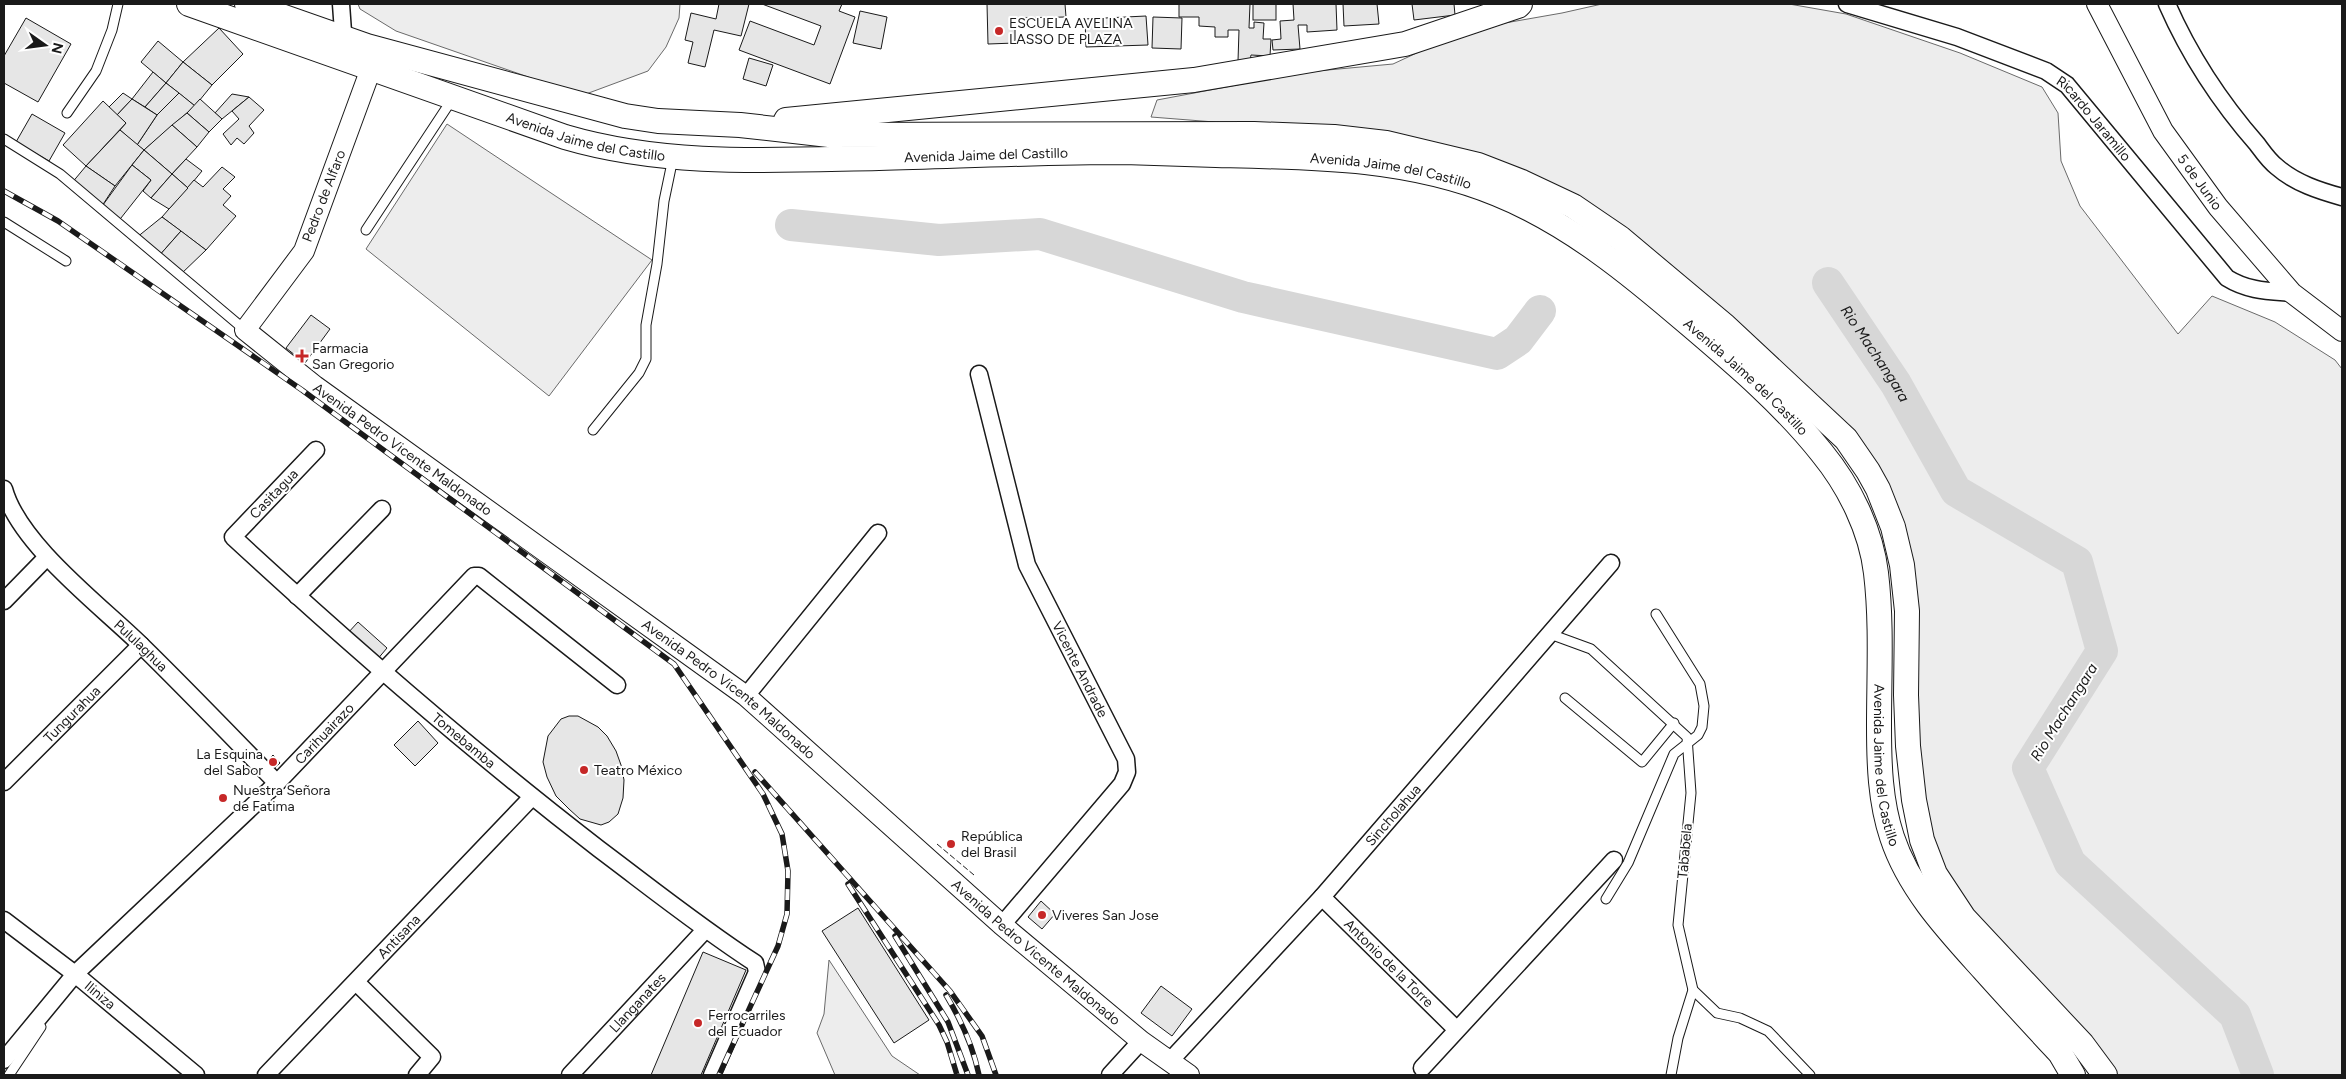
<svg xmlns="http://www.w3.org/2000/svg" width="2346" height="1079" viewBox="0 0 2346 1079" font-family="Figtree,sans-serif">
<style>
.built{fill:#ededed;stroke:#6a6a6a}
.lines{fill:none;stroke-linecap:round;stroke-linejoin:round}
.river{stroke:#d7d7d7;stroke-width:32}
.building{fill:#e6e6e6;stroke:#1a1a1a}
.service-casing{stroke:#1a1a1a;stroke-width:11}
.minor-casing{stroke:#1a1a1a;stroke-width:19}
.tertiary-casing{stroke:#1a1a1a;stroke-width:22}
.secondary-casing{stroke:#1a1a1a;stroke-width:26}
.service{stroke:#fff;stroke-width:9}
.minor{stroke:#fff;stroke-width:16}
.tertiary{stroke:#fff;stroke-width:20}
.secondary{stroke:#fff;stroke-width:24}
.rail-casing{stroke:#1a1a1a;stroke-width:5.5}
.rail{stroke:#fff;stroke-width:4;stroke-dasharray:11;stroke-linecap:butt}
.fence{stroke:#1a1a1a;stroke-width:1;stroke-dasharray:6 2.5;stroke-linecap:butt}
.poi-dot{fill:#c62828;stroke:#fff;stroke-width:2}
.labels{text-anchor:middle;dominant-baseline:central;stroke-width:4;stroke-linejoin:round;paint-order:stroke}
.poi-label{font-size:14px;fill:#1a1a1a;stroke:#fff;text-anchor:start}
.street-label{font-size:14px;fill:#1a1a1a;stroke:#fff}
.water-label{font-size:15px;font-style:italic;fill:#1a1a1a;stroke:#fff}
</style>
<rect width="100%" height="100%" fill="#fff"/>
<g class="built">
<polygon points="358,4 680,4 679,18 666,47 648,71 586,94 557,87 396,31 360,9"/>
<polygon points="1602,4 1789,4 1846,14 1960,53 2042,87 2058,113 2061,161 2080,206 2178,334 2212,296 2275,322 2335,360 2342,369 2342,1075 2108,1075 1967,916 1926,839 1889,498 1624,234 1392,136 1151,117 1157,100 1306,72 1393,64 1421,51 1505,23 1562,13"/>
<polygon points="447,124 652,260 549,396 366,249"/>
<polygon points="829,960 892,1056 920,1075 835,1075 817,1033 824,1014"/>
</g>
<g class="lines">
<g class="river">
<polyline points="791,225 939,240 1040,234 1243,297 1497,354 1518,340 1540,311"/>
<path id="s1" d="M1828 283 1896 384 1956 491 2077 562 2102 651 2028 768 2070 863 2235 1015 2258 1075"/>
</g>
</g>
<g class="building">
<polygon points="719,4 749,4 741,36 714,30 705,67 688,63 693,42 685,40 691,13 716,19"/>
<polygon points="762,4 842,4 839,11 855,17 830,84 739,50 750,21 814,45 821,26"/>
<polygon points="987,4 1065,4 1066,17 1015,18 1015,43 988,44"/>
<polygon points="1179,4 1250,4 1249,28 1254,28 1254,22 1264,23 1263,39 1271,39 1270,56 1251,55 1250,61 1238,61 1239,30 1228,30 1228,37 1215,37 1215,27 1199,26 1199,17 1179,17"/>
<rect x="1253" y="4" width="23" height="16"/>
<polygon points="1293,4 1336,4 1337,30 1307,32 1307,25 1298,25 1300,49 1273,50 1272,40 1281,39 1280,21 1294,20"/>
<polygon points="1343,4 1377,4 1379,24 1344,26"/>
<polygon points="1412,4 1454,4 1455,15 1414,20"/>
<polygon points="860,11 887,17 881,49 853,43"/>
<polygon points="1146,16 1148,45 1086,47 1085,19"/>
<polygon points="1153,17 1182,18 1181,49 1152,48"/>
<polygon points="26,18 71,44 38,102 4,83 4,56"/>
<polygon points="219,28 243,54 212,85 183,62"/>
<polygon points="158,41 183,62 166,83 141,62"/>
<polygon points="749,58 773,65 766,86 743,79"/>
<polygon points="183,62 212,85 195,106 166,83"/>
<polygon points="153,72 166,83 145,107 132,99"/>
<polygon points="166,83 179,93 157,115 145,107"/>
<polygon points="123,93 132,99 117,115 109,107"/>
<polygon points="179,93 195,106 144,150 137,145 157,115"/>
<polygon points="232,94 249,97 222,119 215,113"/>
<polygon points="249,97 264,110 249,126 254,133 244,144 237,138 231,145 223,134 239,119 232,111"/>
<polygon points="132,99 157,115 137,145 120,130 126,123 117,115"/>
<polygon points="200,99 222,119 209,132 187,113"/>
<polygon points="103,101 126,123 86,166 63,145"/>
<polygon points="187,113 209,132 197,147 172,125"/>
<polygon points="32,114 65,133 49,161 16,142"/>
<polygon points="172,125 197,147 172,174 144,150"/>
<polygon points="120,130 144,150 115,186 86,166"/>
<polygon points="144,150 172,174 151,198 143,191 151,180 132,165"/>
<polygon points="186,159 202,171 188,188 172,174"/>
<polygon points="132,165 151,180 117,223 100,209"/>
<polygon points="86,166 115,186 100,209 71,184"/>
<polygon points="222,167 235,177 223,189 231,196 223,205 236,216 206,250 162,217 194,180 203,187"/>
<polygon points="172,174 188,188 169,209 151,198"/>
<polygon points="162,217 181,231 158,257 136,238"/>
<polygon points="181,231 206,250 180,275 158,257"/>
<polygon points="311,315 330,329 305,363 286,348"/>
<polygon points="358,622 387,648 376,661 347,634"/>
<polygon points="569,716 578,716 598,727 607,736 616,751 621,765 624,780 623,798 618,814 609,822 601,825 580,819 569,809 556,796 547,777 543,762 548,736 561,719"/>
<polygon points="418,721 438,743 415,766 394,745"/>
<polygon points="273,755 280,763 274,769 267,761"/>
<polygon points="1041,901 1055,914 1042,929 1028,917"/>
<polygon points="858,908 929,1020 894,1043 822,931"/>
<polygon points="703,952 746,970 701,1075 651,1075"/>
<polygon points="1161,986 1192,1009 1172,1036 1141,1013"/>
</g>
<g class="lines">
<g class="service-casing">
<g id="service">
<polyline points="67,113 96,71 112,30 118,4"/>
<polyline points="4,139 60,174 245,330"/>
<polyline points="4,222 66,261"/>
<polyline points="366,230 453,98"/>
<polyline points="593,430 639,373 646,359 646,325 657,264 664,201 673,158"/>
<polyline points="1550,634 1591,649 1687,737 1691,793 1678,925 1693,990 1717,1013 1740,1018 1768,1031 1810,1075"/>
<polyline points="1565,698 1642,762 1674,723"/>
<polyline points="1606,899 1628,863 1674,754 1698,735 1702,727 1704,706 1700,684 1656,614"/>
<polyline points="9,1075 41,1027"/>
<polyline points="1671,1075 1678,1038 1693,990"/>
</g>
</g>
<g class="minor-casing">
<g id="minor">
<polyline points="341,4 344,46"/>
<path id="s2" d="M1847 4 1957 37 2046 71 2067 85 2227 278C2248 291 2268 291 2292 293"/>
<path d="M2167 4C2189 54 2221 103 2257 144 2263 152 2269 161 2277 167 2295 183 2320 191 2342 197"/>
<path id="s3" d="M979 374 1027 565 1126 759 1127 772 1122 784 1002 925"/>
<path id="s4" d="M316 450 233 537C351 646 472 751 599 849 651 888 701 928 755 963L757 972 712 1075"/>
<path id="s5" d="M4 489C19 544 100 605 141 645 187 690 232 737 277 783"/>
<polyline points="297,596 382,509"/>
<polyline points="4,601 47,557"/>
<polyline points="746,696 878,533"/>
<path id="s6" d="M4 782 141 645"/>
<path id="s7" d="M1322 897 1456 1029"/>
<path id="s8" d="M4 920 75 974 196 1075"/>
<polyline points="356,982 432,1057 417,1075"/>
<path id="s9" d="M4 1060 75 974 277 783 474 576H479L617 685"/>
<path id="s10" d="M1170 1061 1322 897 1611 563"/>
<polyline points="1422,1068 1614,860"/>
<path id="s11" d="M266 1075 532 797"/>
<path id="s12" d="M570 1075 705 930"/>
<polyline points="1110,1075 1141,1041"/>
</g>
</g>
<g class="tertiary-casing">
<g id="tertiary">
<path id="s13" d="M2097 4 2163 131 2218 207 2292 293 2342 331"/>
<path id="s14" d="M376 55 304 251 245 330 315 386 746 696 1002 925 1141 1041 1189 1075"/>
</g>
</g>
<g class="secondary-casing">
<g id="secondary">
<path id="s15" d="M189 4 565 137C667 167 774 160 879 158 960 156 1042 152 1124 152 1155 153 1185 154 1216 155 1311 157 1407 157 1497 194 1569 223 1632 275 1690 325 1737 365 1784 405 1822 453 1849 486 1871 530 1876 573 1882 623 1879 675 1879 726 1879 763 1880 801 1892 837 1909 889 1948 930 1984 970 2009 998 2035 1026 2060 1053L2073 1075"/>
<polyline points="247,4 367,46 625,116 658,121 740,125 829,135 1254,134 1334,137 1386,143 1478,165 1522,182 1573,206 1620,238 1725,326 1846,439 1868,471 1878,489 1893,527 1902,565 1907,611 1906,695 1908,746 1914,800 1922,840 1935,874 1964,918 2082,1044 2105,1075"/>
<polyline points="786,120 1194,80 1405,44 1518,6 1520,4"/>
</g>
</g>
<use href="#service" class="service"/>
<use href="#minor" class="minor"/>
<use href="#tertiary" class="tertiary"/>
<use href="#secondary" class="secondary"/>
<g class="rail-casing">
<g id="rail">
<polyline points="4,191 58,221 302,390 674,664 763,794 782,834 788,871 787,914 778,946 719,1075"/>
<polyline points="755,772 950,991 982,1036 996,1075"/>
<polyline points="848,884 939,1025 947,1042 957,1075"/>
<polyline points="895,936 948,1022 968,1075"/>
<path d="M946 995C961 1020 973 1046 979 1075"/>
</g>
</g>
<use href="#rail" class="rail"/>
<polyline class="fence" points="937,844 974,875"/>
</g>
<g class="poi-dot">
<circle cx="999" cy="31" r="5"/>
<path d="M299.5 348.5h5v5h5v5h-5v5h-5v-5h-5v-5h5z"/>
<circle cx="273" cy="762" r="5"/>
<circle cx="584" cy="770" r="5"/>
<circle cx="223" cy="798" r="5"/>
<circle cx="951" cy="844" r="5"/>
<circle cx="1042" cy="915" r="5"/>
<circle cx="698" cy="1023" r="5"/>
</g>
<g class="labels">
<g class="poi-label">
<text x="1009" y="23">ESCUELA AVELINA<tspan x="1009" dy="16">LASSO DE PLAZA</tspan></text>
<text x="312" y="348">Farmacia<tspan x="312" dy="16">San Gregorio</tspan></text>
<text x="263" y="754" text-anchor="end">La Esquina<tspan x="263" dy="16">del Sabor</tspan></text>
<text x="594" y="770">Teatro México</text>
<text x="233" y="790">Nuestra Señora<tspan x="233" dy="16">de Fatima</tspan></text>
<text x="961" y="836">República<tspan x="961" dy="16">del Brasil</tspan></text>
<text x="1052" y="915">Viveres San Jose</text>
<text x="708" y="1015">Ferrocarriles<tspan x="708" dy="16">del Ecuador</tspan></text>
</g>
<g class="street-label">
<text stroke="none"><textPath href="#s2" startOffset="278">Ricardo Jaramillo</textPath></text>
<text stroke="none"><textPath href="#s15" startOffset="419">Avenida Jaime del Castillo</textPath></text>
<text stroke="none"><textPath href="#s15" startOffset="822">Avenida Jaime del Castillo</textPath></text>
<text stroke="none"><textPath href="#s15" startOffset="1228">Avenida Jaime del Castillo</textPath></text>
<text stroke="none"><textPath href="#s13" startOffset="206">5 de Junio</textPath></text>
<text transform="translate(324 196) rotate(-69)">Pedro de Alfaro</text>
<text stroke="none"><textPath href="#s15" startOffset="1648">Avenida Jaime del Castillo</textPath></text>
<text stroke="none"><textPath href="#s14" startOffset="505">Avenida Pedro Vicente Maldonado</textPath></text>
<text transform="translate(274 494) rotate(-46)">Casitagua</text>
<text stroke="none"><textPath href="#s5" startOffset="210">Pululaghua</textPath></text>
<text stroke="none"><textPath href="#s3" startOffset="314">Vicente Andrade</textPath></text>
<text stroke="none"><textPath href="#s14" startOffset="910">Avenida Pedro Vicente Maldonado</textPath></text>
<text stroke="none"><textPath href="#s6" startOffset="96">Tungurahua</textPath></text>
<text stroke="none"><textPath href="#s9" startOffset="458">Carihuairazo</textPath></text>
<text stroke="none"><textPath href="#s4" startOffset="428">Tomebamba</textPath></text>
<text stroke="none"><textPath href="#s15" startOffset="2082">Avenida Jaime del Castillo</textPath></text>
<text stroke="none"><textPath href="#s10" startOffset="332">Sincholahua</textPath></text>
<text transform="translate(1685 851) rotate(-85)">Tababela</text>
<text stroke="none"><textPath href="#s11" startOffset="192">Antisana</textPath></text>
<text stroke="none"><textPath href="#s14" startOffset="1315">Avenida Pedro Vicente Maldonado</textPath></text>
<text stroke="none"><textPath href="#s7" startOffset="94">Antonio de la Torre</textPath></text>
<text stroke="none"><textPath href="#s8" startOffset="122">Iliniza</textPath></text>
<text stroke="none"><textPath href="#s12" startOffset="99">Llanganates</textPath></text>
</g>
<g class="water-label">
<text stroke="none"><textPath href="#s1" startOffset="85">Rio Machangara</textPath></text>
<text transform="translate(2064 712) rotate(-58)">Rio Machangara</text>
</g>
</g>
<rect width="2346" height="1079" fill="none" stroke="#1a1a1a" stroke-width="10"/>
<g transform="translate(45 45) rotate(104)" stroke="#ffffff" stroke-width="4" paint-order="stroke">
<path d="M0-4L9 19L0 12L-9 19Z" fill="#1a1a1a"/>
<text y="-8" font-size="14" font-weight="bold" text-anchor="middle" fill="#1a1a1a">N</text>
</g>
</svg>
